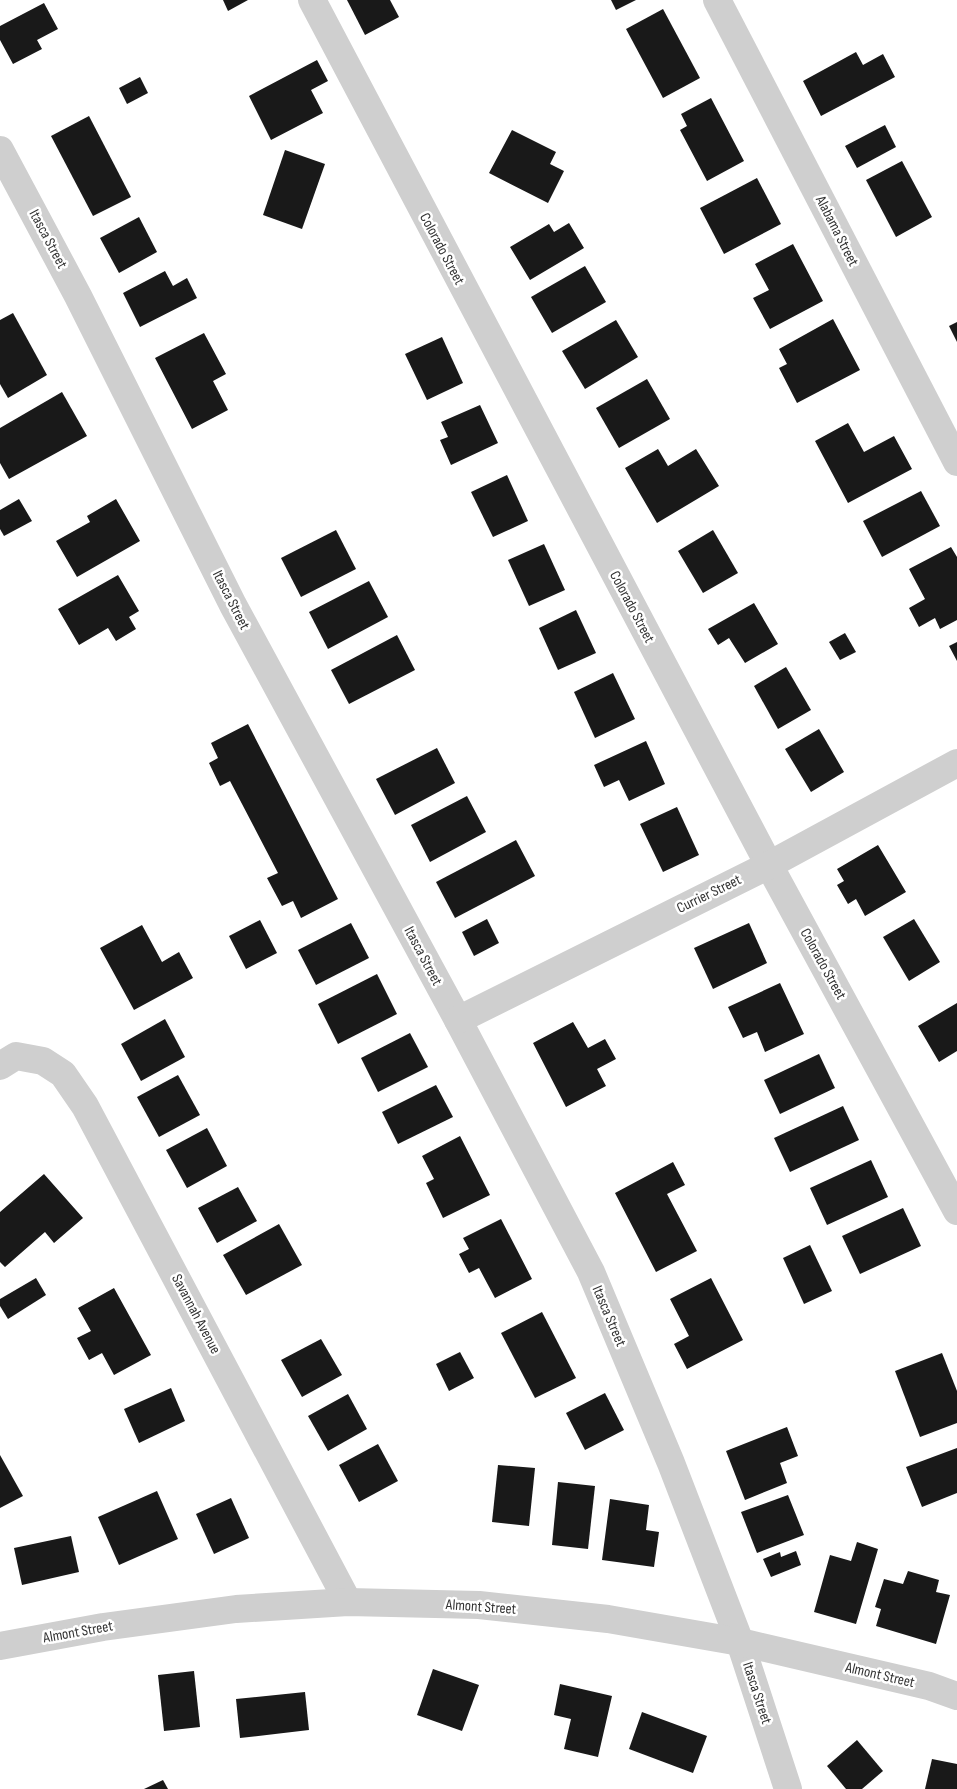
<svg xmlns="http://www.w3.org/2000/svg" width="957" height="1789" viewBox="0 0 957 1789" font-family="'Sofia Sans Condensed',sans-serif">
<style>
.building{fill:#191919}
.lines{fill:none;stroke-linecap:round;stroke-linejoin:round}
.minor{stroke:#cfcfcf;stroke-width:28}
.labels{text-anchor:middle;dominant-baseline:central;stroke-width:5;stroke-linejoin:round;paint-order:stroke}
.street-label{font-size:15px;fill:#323232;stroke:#fff}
</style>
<rect width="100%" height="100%" fill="#fff"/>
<g class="building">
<polygon points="223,0 248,0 228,11"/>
<polygon points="347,0 390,0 399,17 365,35"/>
<polygon points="611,0 636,0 616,10"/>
<polygon points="44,3 58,29 37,40 42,49 13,64 0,40 0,26"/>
<polygon points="663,9 700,78 663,98 626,29"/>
<polygon points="856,52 863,65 883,54 895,77 821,116 803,81"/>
<polygon points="317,60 328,81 311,90 323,113 271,140 249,96"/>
<polygon points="140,77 148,93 127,104 119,88"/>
<polygon points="711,98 744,161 707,181 680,130 687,126 681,114"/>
<polygon points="89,116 131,197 93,216 51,136"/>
<polygon points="885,125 896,147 857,168 845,146"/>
<polygon points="512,130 556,152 550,164 564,171 548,203 489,173"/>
<polygon points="285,150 325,164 302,229 263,215"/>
<polygon points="902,161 932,217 896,237 866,180"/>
<polygon points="757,178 781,224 724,254 700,208"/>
<polygon points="139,217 157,252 119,273 100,238"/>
<polygon points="569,223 584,248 530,280 510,247 549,224 554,232"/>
<polygon points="793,244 823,301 770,329 753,298 769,290 755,264"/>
<polygon points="585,266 606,302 552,333 531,297"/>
<polygon points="165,271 173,286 187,278 197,298 140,327 123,293"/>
<polygon points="13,313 47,375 8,398 0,384 0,320"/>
<polygon points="833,319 860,370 797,403 779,368 787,364 779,349"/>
<polygon points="616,320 638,357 585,389 562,351"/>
<polygon points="957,322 957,342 949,326"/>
<polygon points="204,333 226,374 213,381 228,410 192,429 155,358"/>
<polygon points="442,337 463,383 427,400 405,354"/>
<polygon points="647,379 670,419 619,448 596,408"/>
<polygon points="62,392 87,436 9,479 0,463 0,428"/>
<polygon points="480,405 498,443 451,465 440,440 448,437 441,422"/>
<polygon points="848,423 864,452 894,436 912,469 848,503 815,441"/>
<polygon points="658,449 668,466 696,449 719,486 657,523 625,468"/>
<polygon points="507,475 528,521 493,537 471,492"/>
<polygon points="921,491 940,526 882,557 863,521"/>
<polygon points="19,499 32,521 4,536 0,529 0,510"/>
<polygon points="116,499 140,541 77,577 56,541 90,522 87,516"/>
<polygon points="336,530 356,569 301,597 281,558"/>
<polygon points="713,530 738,573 703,593 678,551"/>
<polygon points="544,544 565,590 529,606 508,560"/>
<polygon points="951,547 957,557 957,620 940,629 935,618 919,627 909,608 925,599 909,569"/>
<polygon points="118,575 139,611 129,617 136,629 116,641 108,628 79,645 58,609"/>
<polygon points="369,581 388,617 328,649 309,612"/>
<polygon points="754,603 778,644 745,663 729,638 718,645 708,629"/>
<polygon points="576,610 596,653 558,670 539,628"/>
<polygon points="845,633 856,652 840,660 829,642"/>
<polygon points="397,635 415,670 349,704 331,670"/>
<polygon points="957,642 957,661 949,646"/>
<polygon points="786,667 811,710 778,729 754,686"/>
<polygon points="613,673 635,719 595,738 574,692"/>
<polygon points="248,724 338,899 301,918 293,901 282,906 267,878 278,873 230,781 220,786 209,763 218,758 211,743"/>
<polygon points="819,729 844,772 811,792 785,749"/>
<polygon points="646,741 665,784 629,801 619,780 604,787 594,765"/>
<polygon points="437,748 455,783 395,815 376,779"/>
<polygon points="467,796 486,832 430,862 411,825"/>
<polygon points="677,807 699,855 663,872 640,824"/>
<polygon points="516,840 535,876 455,918 436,882"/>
<polygon points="878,845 906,892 865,916 856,899 848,904 837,885 844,881 837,869"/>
<polygon points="487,919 499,943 474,956 462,932"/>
<polygon points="914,919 940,962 909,981 883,937"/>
<polygon points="260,920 277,953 246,969 229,936"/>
<polygon points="351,923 369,958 316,985 298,950"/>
<polygon points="749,923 767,963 713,989 694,948"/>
<polygon points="142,925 162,962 179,952 193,978 134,1010 100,948"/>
<polygon points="377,974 397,1014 338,1044 318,1004"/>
<polygon points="780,983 804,1034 765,1052 757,1032 743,1038 728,1007"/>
<polygon points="957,1003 957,1051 939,1062 918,1026"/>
<polygon points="165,1019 185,1057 141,1081 121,1044"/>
<polygon points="573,1022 588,1048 605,1039 616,1059 597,1069 606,1086 566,1107 533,1043"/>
<polygon points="410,1033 428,1067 378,1092 361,1058"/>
<polygon points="819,1054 835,1088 780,1114 764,1080"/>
<polygon points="178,1075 200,1115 159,1137 137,1097"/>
<polygon points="436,1085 453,1117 398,1144 382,1112"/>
<polygon points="843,1106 859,1140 790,1172 774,1138"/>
<polygon points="207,1128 227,1166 187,1188 166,1150"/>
<polygon points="460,1136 490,1195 443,1218 426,1183 434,1179 422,1156"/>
<polygon points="871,1160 888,1197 827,1225 810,1188"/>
<polygon points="673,1162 685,1185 667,1194 697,1251 656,1272 615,1193"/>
<polygon points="44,1174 83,1218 54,1243 45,1232 5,1267 0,1262 0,1212"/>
<polygon points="238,1187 257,1221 217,1243 198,1208"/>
<polygon points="903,1208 921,1246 860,1274 842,1236"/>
<polygon points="501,1219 532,1279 495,1298 479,1268 469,1273 459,1254 469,1249 463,1238"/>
<polygon points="279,1224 302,1265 246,1295 223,1255"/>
<polygon points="810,1245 832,1291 804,1304 783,1258"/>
<polygon points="36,1278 46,1295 8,1319 0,1306 0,1299"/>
<polygon points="711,1278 743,1340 687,1369 674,1344 689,1336 670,1299"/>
<polygon points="114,1288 151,1355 114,1375 102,1353 89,1360 77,1338 91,1331 78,1308"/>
<polygon points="542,1312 576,1378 535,1398 501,1333"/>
<polygon points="321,1339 342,1375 302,1397 281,1360"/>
<polygon points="460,1352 474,1378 449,1391 436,1364"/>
<polygon points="942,1353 957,1391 957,1423 920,1437 895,1371"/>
<polygon points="171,1388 185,1421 139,1443 124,1409"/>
<polygon points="605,1393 624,1430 585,1450 566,1413"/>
<polygon points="348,1394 367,1429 328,1451 308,1416"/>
<polygon points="787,1427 798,1456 780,1463 787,1483 745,1500 726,1451"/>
<polygon points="378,1444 398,1481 359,1502 339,1465"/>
<polygon points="957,1448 957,1493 922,1507 906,1467"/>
<polygon points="0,1455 23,1496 0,1508"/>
<polygon points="498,1465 535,1468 529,1526 492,1522"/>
<polygon points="558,1482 595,1486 588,1549 552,1545"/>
<polygon points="157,1491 178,1539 119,1565 98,1517"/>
<polygon points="788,1495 804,1535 757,1553 741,1512"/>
<polygon points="231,1498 249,1538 214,1554 196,1514"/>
<polygon points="610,1499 649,1505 646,1530 659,1532 654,1567 602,1560"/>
<polygon points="71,1536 79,1572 22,1585 14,1548"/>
<polygon points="857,1542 878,1549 856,1624 814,1612 830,1555 851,1561"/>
<polygon points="796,1551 801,1565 771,1577 763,1559 780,1552 781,1557"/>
<polygon points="908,1571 939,1580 936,1592 950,1595 936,1644 876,1626 881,1609 875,1607 884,1579 903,1584"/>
<polygon points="433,1669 479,1685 462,1731 417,1715"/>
<polygon points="194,1671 200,1727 164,1731 158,1675"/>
<polygon points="560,1684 612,1696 598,1757 564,1749 571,1719 554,1715"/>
<polygon points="305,1692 309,1730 240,1738 236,1699"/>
<polygon points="642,1712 707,1736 693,1773 629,1749"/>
<polygon points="857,1740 883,1771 862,1789 846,1789 827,1766"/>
<polygon points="932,1759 957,1764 957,1789 925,1789"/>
<polygon points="163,1780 168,1789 144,1789"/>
</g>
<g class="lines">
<g class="minor">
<polyline points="312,0 769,865 957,1211"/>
<polyline points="717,0 957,462"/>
<polyline points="0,150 78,296 233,605 458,1020 591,1272 671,1463 740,1642 788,1789"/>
<polyline points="458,1020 769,865 957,763"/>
<polyline points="0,1066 16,1056 43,1061 63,1074 85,1106 348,1602"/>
<polyline points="0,1646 103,1627 236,1609 348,1602 479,1605 608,1619 740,1642 929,1686 957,1696"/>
</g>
</g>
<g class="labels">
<g class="street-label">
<text transform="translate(837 231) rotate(63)">Alabama Street</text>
<text transform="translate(48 239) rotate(62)">Itasca Street</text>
<text transform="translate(442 249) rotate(62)">Colorado Street</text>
<text transform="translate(231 600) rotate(63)">Itasca Street</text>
<text transform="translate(632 607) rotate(62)">Colorado Street</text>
<text transform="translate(709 894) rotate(-26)">Currier Street</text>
<text transform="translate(423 956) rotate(62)">Itasca Street</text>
<text transform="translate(823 964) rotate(61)">Colorado Street</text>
<text transform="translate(196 1314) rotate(62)">Savannah Avenue</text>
<text transform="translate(609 1316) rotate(67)">Itasca Street</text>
<text transform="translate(481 1607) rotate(4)">Almont Street</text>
<text transform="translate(78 1632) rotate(-10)">Almont Street</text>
<text transform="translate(880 1675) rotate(13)">Almont Street</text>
<text transform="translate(757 1693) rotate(72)">Itasca Street</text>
</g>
</g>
</svg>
